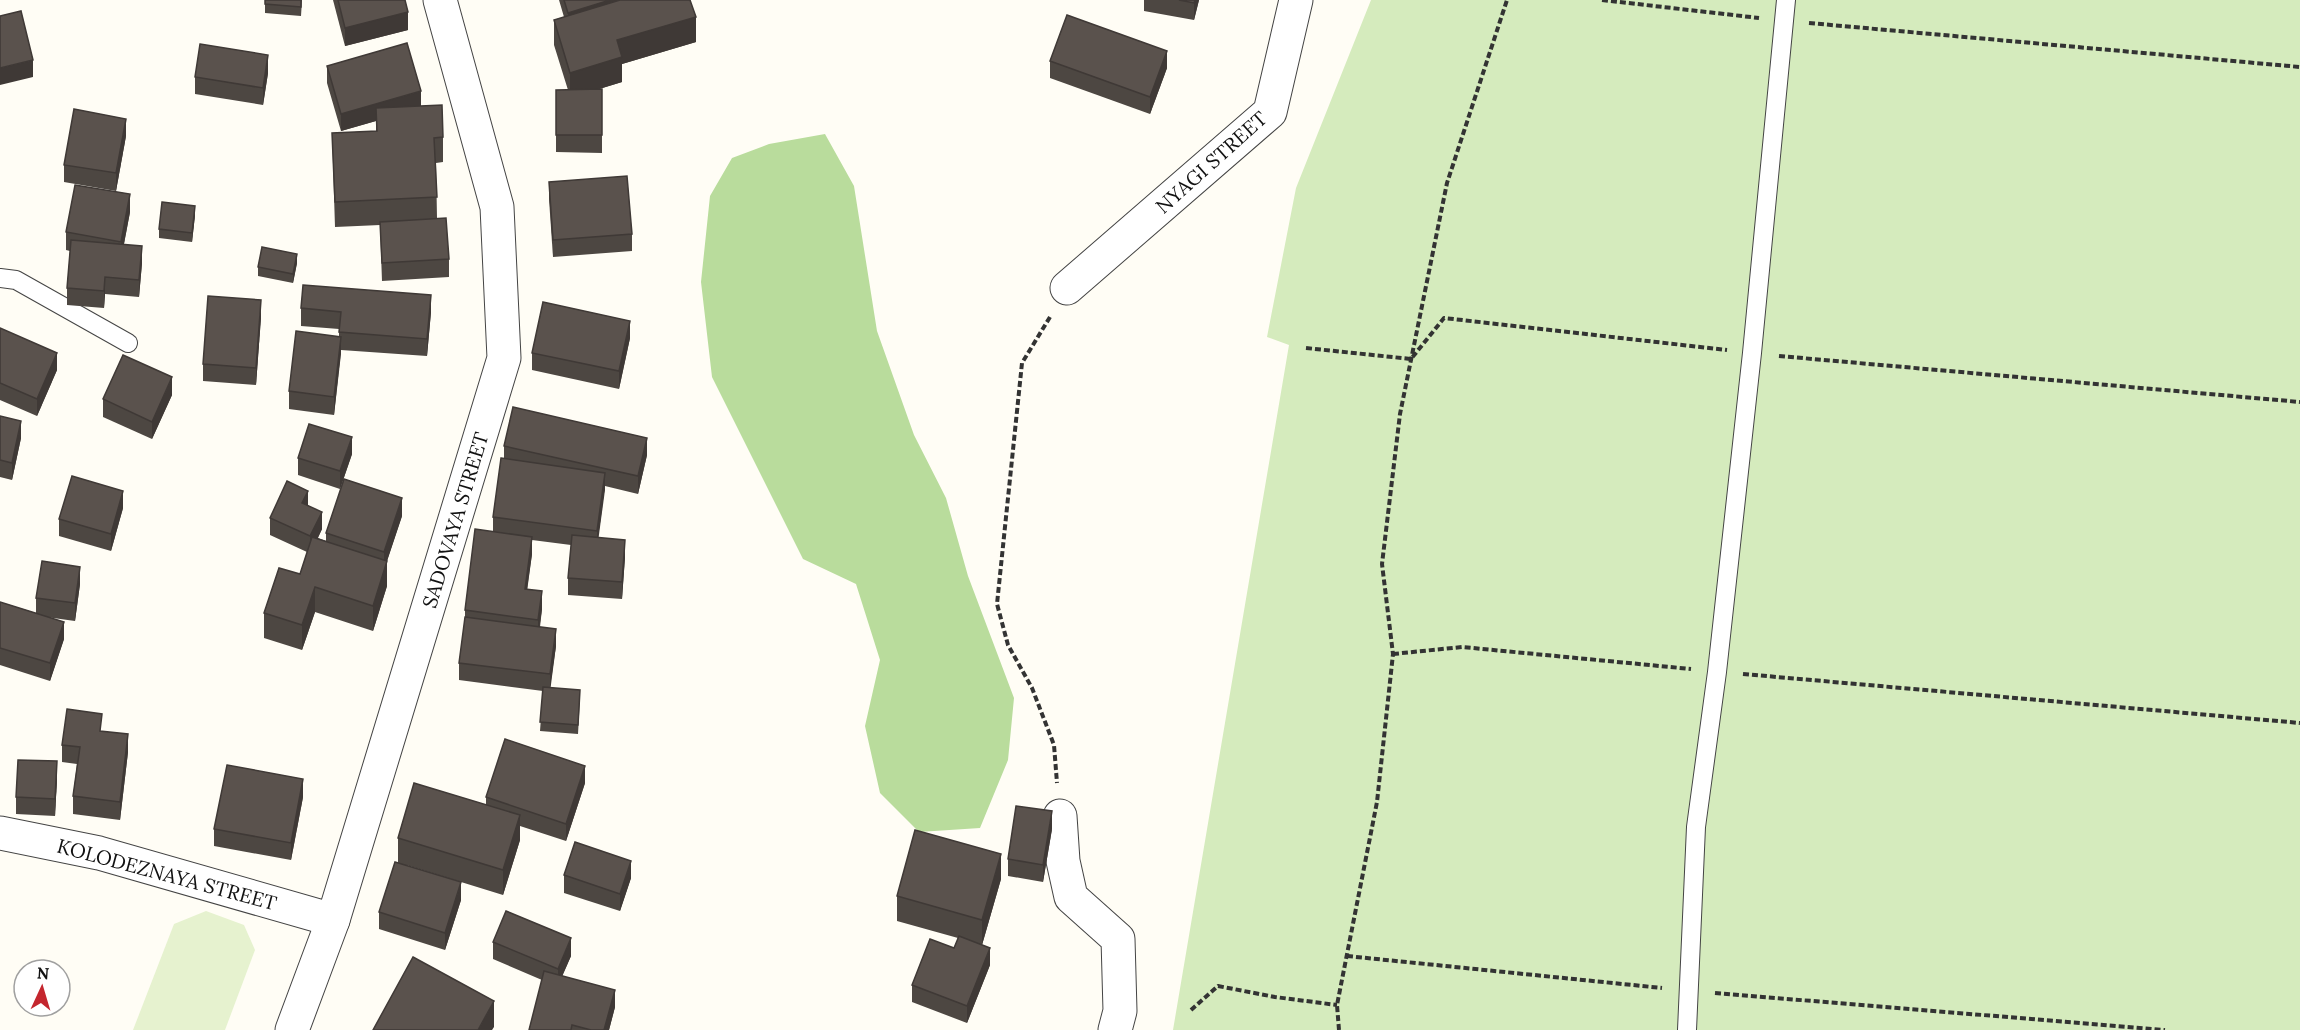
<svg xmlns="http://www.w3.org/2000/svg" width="2300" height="1030" viewBox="0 0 2300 1030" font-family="Lora,serif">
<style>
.green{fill:#d5ebbd}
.forest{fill:#b9dc9c}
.pitch{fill:#e6f2cf}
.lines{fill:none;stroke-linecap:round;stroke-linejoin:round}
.lane-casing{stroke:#444;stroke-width:20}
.street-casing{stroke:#444;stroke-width:35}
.path{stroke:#333;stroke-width:4;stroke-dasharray:6 3;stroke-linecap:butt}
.lane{stroke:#fff;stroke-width:18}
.street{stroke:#fff;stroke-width:33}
.wall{fill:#4d4742}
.shaded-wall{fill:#3f3936}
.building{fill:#5a524d;stroke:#3f3936;stroke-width:1.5}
.labels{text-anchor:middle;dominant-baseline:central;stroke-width:6;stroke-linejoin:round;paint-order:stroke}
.street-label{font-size:20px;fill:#111;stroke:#fff}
</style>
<rect width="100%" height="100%" fill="#fffdf5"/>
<polygon class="green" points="1371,0 2300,0 2300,1030 1173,1030 1289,345 1267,337 1296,188"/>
<polygon class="forest" points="825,134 854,186 877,331 914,435 946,498 968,576 1014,698 1008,760 980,828 919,832 880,793 865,726 880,660 856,584 803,559 712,377 701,282 710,196 732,158 769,144"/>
<polygon class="pitch" points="206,911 244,925 255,950 225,1030 133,1030 174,924"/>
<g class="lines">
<g class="lane-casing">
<g id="lane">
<polyline points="0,278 16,280 128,343"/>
<polyline points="1687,1030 1696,827 1717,672 1752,353 1786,0"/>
</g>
</g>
<g class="street-casing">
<g id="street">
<polyline points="1067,288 1270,112 1296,0"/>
<polyline points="1060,816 1063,861 1071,897 1118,939 1120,1011 1115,1030"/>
<polyline points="0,833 99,853 333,920"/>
<polyline points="292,1030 333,920 504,358 497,207 440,0"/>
</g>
</g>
<g class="path">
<polyline points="1602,0 1759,18"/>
<polyline points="1809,23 2300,67"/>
<polyline points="1050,317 1022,363 997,604 1008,645 1032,688 1054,745 1057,783"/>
<polyline points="1306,348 1411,359 1444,318 1727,350"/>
<polyline points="1779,356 2300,402"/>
<polyline points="1393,654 1462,647 1691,669"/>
<polyline points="1743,674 2300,723"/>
<polyline points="1347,956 1662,988"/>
<polyline points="1715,993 2165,1030"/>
<polyline points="1191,1010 1218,986 1275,997 1337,1005"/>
<polyline points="1339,1030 1337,1005 1377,802 1393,654 1382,564 1400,414 1447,183 1507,0"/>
</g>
<use href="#lane" class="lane"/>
<use href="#street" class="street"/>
</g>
<g class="wall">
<polygon points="265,0 302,0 301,16 265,13"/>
<polygon points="333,0 405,0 408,30 345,46"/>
<polygon points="559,0 690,0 696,42 622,64 622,82 599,89 602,89 602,153 556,152 556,90 568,90 554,45 554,20 564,17"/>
<polygon points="1144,0 1199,0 1194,20 1144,11"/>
<polygon points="1050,61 1167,68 1150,114 1050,78"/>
<polygon points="327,66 421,106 443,137 443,162 436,163 437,218 449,259 449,277 382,281 380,225 335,227 332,133 376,131 376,121 341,131 327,83"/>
<polygon points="268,73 263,105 195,94 195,77"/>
<polygon points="126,136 116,191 64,182 64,165"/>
<polygon points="549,182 632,234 632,251 553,257 549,199"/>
<polygon points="130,212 124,244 142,263 139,297 105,294 104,308 67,305 67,288 70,251 66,250 66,232"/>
<polygon points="195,215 192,242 159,238 159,229"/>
<polygon points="297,263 293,283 258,276 258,267"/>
<polygon points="301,308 431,312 427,356 341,350 334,415 289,409 289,391 339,336 339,329 301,326"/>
<polygon points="261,317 256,385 203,381 203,364"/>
<polygon points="0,328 57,370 37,416 0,400"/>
<polygon points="630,338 619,389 532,370 532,353"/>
<polygon points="172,395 152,439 103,417 103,399"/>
<polygon points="0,416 21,438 12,480 0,477"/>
<polygon points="504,446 647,455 638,494 605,486 598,538 625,557 622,599 568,595 568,578 571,545 532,540 532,554 527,589 542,609 540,627 556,646 550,687 580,698 578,734 540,731 543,691 459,680 459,663 465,619 465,610 493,532 493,517 504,459"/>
<polygon points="352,454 340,489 298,475 298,458"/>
<polygon points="308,505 322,529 318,538 326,541 326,533 402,516 387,561 387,586 373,631 315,612 302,650 264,638 264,613 300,574 307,552 270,535 270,518"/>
<polygon points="123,508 111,551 59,536 59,519"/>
<polygon points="80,584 75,621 46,617 64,639 50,681 0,665 0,602 36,613 36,598"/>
<polygon points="102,731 128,752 120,820 73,814 73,796 77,764 62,762 62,745"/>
<polygon points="57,779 55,816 16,814 16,797"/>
<polygon points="585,783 566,841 520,826 520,840 503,895 406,865 461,900 445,950 379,929 379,912 398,863 398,838 486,805 486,797"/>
<polygon points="303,797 291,860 214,846 214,829"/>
<polygon points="1052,829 1043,882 1008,876 1008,859"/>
<polygon points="564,875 631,878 620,911 564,893"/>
<polygon points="1001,879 982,945 990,965 967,1023 912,1002 912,985 954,948 958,938 897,921 897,896"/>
<polygon points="493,942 571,956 562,976 615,1007 609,1030 529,1030 542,980 493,959"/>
</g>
<g class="shaded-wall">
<polygon points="610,0 646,0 568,30 568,13"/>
<polygon points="1195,0 1199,0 1194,20 1194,3"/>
<polygon points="408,12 408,30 345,46 345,28"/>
<polygon points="696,17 696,42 622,64 622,82 570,98 570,73 617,40"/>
<polygon points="1167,51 1167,68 1150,114 1150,97"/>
<polygon points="268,55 268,73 263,105 263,88"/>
<polygon points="33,60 33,77 0,85 0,68"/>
<polygon points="421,91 421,108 341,131 341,114"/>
<polygon points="126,119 126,136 116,191 116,173"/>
<polygon points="130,194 130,212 121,259 121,242"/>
<polygon points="195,206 195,215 192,242 192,233"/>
<polygon points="142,246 142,263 139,297 139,280"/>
<polygon points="297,254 297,263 293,283 293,274"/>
<polygon points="105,277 105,294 104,308 104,291"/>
<polygon points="431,295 431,312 427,356 427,339"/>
<polygon points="261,300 261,317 256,385 256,368"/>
<polygon points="630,321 630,338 619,389 619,371"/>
<polygon points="341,337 341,354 334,415 334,397"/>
<polygon points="57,353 57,370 37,416 37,399"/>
<polygon points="172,377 172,395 152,439 152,422"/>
<polygon points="21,421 21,438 12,480 12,463"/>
<polygon points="352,437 352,454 340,489 340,471"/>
<polygon points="647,438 647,455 638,494 638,476"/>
<polygon points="605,473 605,490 597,549 597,531"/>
<polygon points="123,491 123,508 111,551 111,534"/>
<polygon points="308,491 308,508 302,503"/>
<polygon points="402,498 402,516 384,570 384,552"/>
<polygon points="322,512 322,529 310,553 310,536"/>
<polygon points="532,537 532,554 525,606 525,589"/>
<polygon points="625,540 625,557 622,599 622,582"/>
<polygon points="387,561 387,586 373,631 373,606"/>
<polygon points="80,567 80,584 75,621 75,603"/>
<polygon points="315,587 315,612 302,650 302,625"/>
<polygon points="542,591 542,609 538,637 538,620"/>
<polygon points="64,622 64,639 50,681 50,663"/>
<polygon points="556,629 556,646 550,692 550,674"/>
<polygon points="128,734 128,752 120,820 120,802"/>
<polygon points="57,761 57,779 55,816 55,799"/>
<polygon points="585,766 585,783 566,841 566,824"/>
<polygon points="303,779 303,797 291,860 291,843"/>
<polygon points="1052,811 1052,829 1043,882 1043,865"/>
<polygon points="520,815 520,840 503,895 503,870"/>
<polygon points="1001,854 1001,879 982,945 982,920"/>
<polygon points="631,861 631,878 620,911 620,894"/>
<polygon points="461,882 461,900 445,950 445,933"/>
<polygon points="571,938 571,956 558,986 558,969"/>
<polygon points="990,948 990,965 967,1023 967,1006"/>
<polygon points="615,990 615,1007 609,1030 604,1030"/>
<polygon points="494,1001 494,1027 492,1030 478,1030"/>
</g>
<g class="building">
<polygon points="265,0 301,0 301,7 265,4"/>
<polygon points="338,0 405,0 408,12 345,28"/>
<polygon points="564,0 610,0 568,13"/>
<polygon points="620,0 690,0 696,17 617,40 622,57 570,73 554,20"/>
<polygon points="1179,0 1195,0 1194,3"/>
<polygon points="21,11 33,60 0,68 0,16"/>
<polygon points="1067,15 1167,51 1150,97 1050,61"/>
<polygon points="407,43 421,91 341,114 327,66"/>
<polygon points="200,44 268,55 263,88 195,77"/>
<polygon points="602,89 602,135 556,135 556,90"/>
<polygon points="442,105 443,137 434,138 437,197 335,202 332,133 377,131 376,108"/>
<polygon points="74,109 126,119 116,173 64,165"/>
<polygon points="627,176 632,234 553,240 549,182"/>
<polygon points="75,185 130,194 121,242 66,232"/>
<polygon points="162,202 195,206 192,233 159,229"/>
<polygon points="446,218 449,259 382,263 380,222"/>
<polygon points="71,240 142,246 139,280 105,277 104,291 67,288"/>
<polygon points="262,247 297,254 293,274 258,267"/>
<polygon points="303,285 431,295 427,339 339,332 341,312 301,308"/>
<polygon points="208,296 261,300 256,368 203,364"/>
<polygon points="543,302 630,321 619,371 532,353"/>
<polygon points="0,328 57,353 37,399 0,383"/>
<polygon points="296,331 341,337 334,397 289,391"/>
<polygon points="123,355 172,377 152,422 103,399"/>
<polygon points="513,407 647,438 638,476 504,446"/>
<polygon points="0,416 21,421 12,463 0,460"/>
<polygon points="309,424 352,437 340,471 298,458"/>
<polygon points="501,458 605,473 597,531 493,517"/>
<polygon points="72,476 123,491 111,534 59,519"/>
<polygon points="344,479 402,498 384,552 326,533"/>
<polygon points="287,481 308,491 302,503 322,512 310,536 270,518"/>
<polygon points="475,529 532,537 525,589 542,591 538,620 465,610"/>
<polygon points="572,535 625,540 622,582 568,578"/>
<polygon points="312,537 387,561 373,606 315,587 302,625 264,613 279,568 300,574"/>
<polygon points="42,561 80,567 75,603 36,598"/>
<polygon points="0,602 64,622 50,663 0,648"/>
<polygon points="465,617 556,629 550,674 459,663"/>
<polygon points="543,687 580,690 578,725 540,722"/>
<polygon points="67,709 102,714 100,731 128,734 120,802 73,796 80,747 62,745"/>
<polygon points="505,739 585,766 566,824 486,797"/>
<polygon points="18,760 57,761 55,799 16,797"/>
<polygon points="227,765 303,779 291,843 214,829"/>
<polygon points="414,783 520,815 503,870 398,838"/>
<polygon points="1016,806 1052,811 1043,865 1008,859"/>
<polygon points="915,830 1001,854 982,920 897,896"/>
<polygon points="575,842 631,861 620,894 564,875"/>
<polygon points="395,862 461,882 445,933 379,912"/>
<polygon points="506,911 571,938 558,969 493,942"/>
<polygon points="959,936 990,948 967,1006 912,985 930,939 954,948"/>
<polygon points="413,957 494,1001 478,1030 373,1030"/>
<polygon points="544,971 615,990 604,1030 591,1030 572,1025 571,1030 529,1030"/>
</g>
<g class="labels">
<g class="street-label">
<text transform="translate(1211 162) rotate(-42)">NYAGI STREET</text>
<text transform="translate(455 520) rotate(-73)">SADOVAYA STREET</text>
<text transform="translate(167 874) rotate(15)">KOLODEZNAYA STREET</text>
</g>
</g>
<g transform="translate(42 988) rotate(4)"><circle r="28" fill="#ffffff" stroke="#a0a0a0" stroke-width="1.5"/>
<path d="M0-4.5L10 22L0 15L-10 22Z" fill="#c4262e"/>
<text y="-9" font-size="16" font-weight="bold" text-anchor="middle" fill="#111111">N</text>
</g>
</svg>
